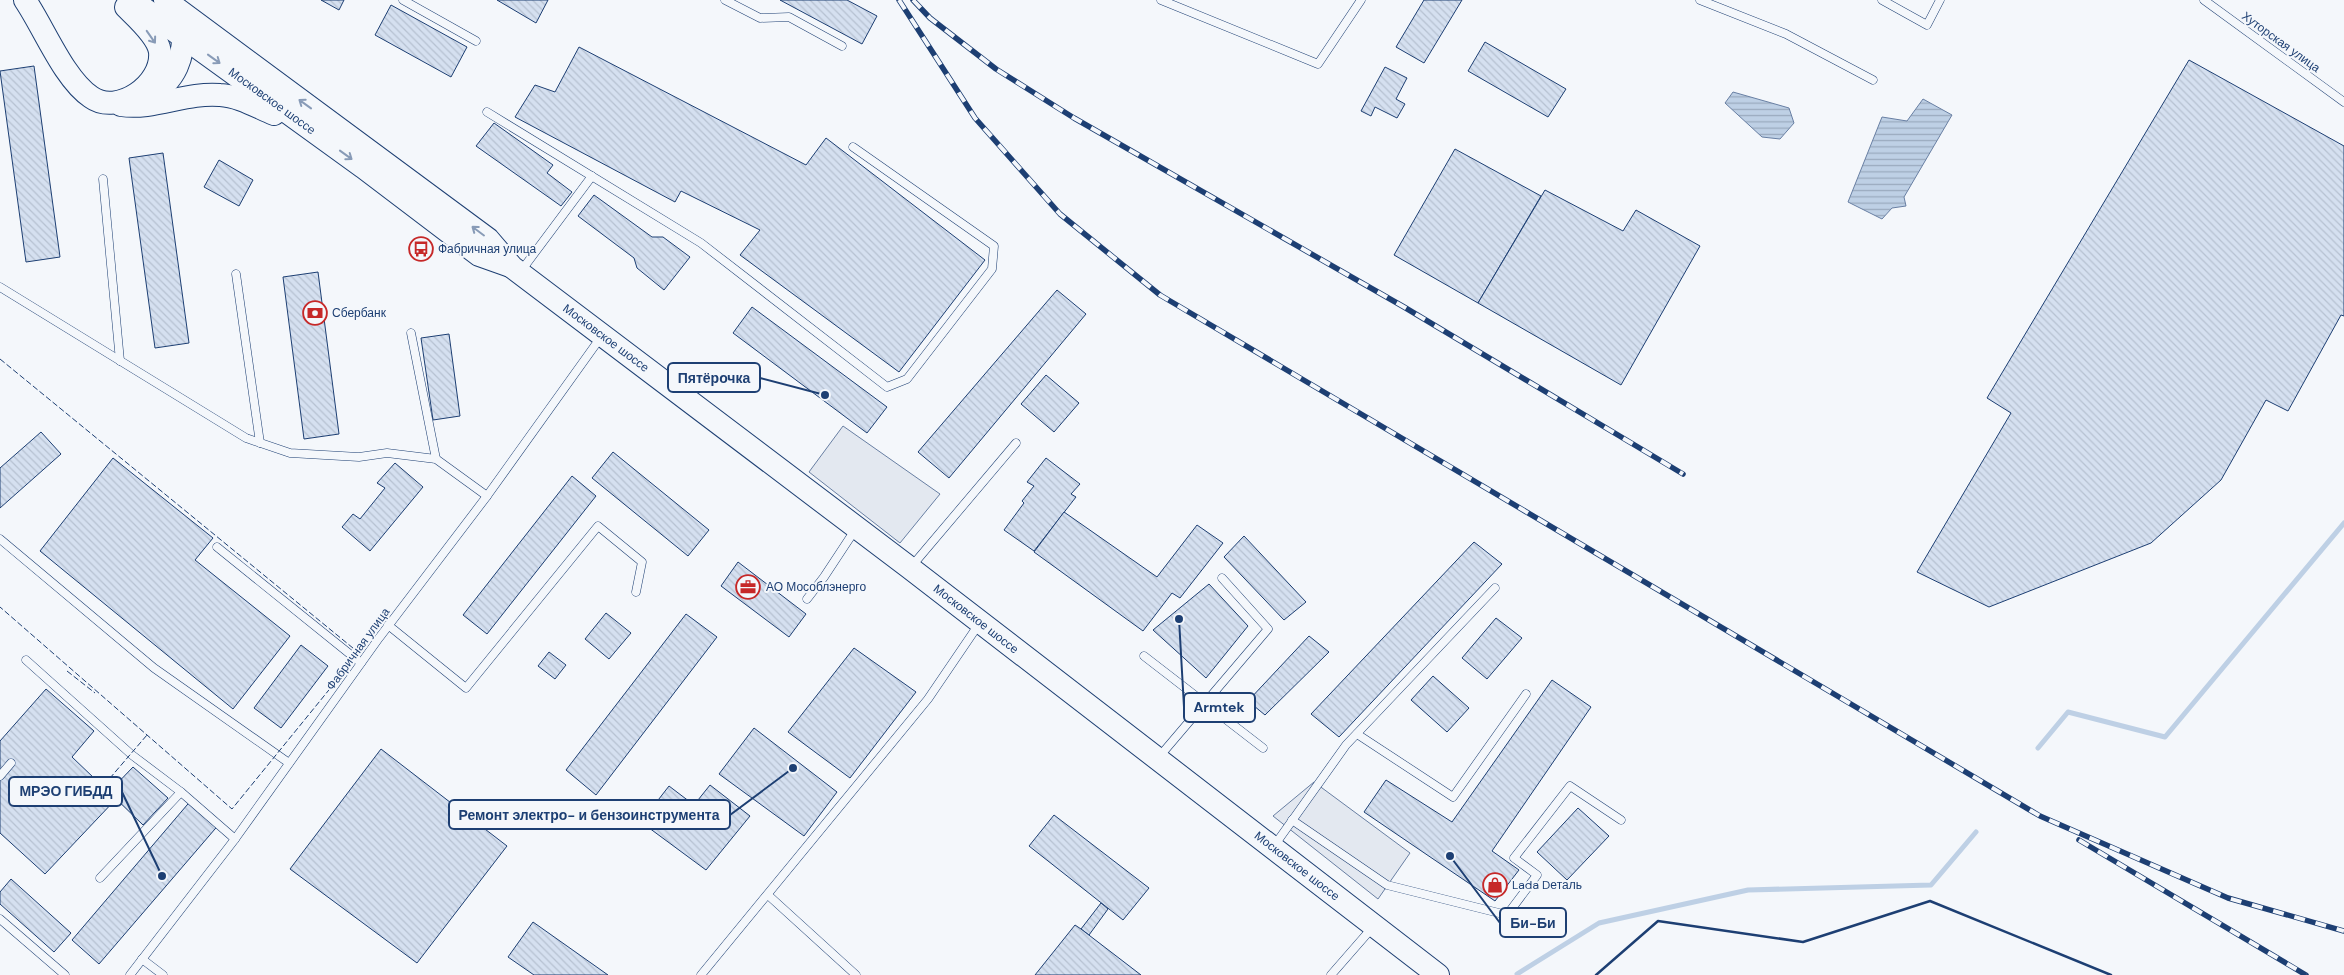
<svg xmlns="http://www.w3.org/2000/svg" width="2344" height="975" font-family="'DM Sans',sans-serif">
<defs>
<pattern id="water-rules" width="6" height="5" patternUnits="userSpaceOnUse" patternTransform="scale(1.25)"><rect width="6" height="5" fill="#bed0e5"/><path d="M0 2.5h6" fill="none" stroke="#9aaabe"/></pattern>
<pattern id="building-back-hatch" width="6" height="6" patternUnits="userSpaceOnUse" patternTransform="scale(1.25)"><rect width="6" height="6" fill="#d5e0f0"/><path d="M-1 5l2 2M0 0l6 6M5-1l2 2" fill="none" stroke="#b6c1d1"/></pattern>
</defs>
<rect width="100%" height="100%" fill="#f4f7fb"/>
<!-- parking -->
<g fill="#e3e8f0" stroke="#687fa3">
<polygon points="843,426 940,494 900,543 809,472"/>
<polygon points="1314,782 1410,853 1378,899 1273,816"/>
</g>
<!-- water -->
<g fill="url(#water-rules)" stroke="#687fa3">
<polygon points="1733,92 1789,108 1794,123 1780,139 1762,137 1725,103"/>
<polygon points="1923,99 1952,115 1904,197 1906,206 1892,208 1882,219 1848,202 1882,117 1907,121"/>
</g>
<g fill="none" stroke-linecap="round" stroke-linejoin="round">
<!-- stream -->
<g stroke="#bed0e5" stroke-width="5">
<polyline points="2038,748 2068,712 2165,737 2344,523"/>
<polyline points="1517,974 1599,923 1748,890 1931,885 1976,832"/>
</g>
</g>
<!-- building -->
<g fill="url(#building-back-hatch)" stroke="#1d3f73">
<polygon points="321,0 344,0 339,10"/>
<polygon points="497,0 548,0 536,23"/>
<polygon points="780,0 847,0 877,16 862,44"/>
<polygon points="1424,0 1462,0 1424,63 1396,47"/>
<polygon points="391,5 467,47 451,77 375,35"/>
<polygon points="1485,42 1566,89 1548,117 1468,71"/>
<polygon points="579,47 806,165 826,138 985,260 899,372 740,255 760,230 681,191 675,202 515,117 535,85 555,92"/>
<polygon points="2189,60 2344,146 2344,316 2341,315 2288,411 2266,400 2221,480 2151,543 1989,607 1917,572 2011,413 1987,398"/>
<polygon points="34,66 60,257 26,262 0,71"/>
<polygon points="1385,67 1407,78 1396,99 1405,104 1397,118 1375,107 1371,116 1361,111"/>
<polygon points="494,123 553,165 547,173 572,192 561,206 476,146"/>
<polygon points="1455,149 1541,196 1478,303 1394,255"/>
<polygon points="163,153 189,343 155,348 129,158"/>
<polygon points="219,160 253,180 239,206 204,187"/>
<polygon points="1545,190 1623,231 1636,210 1700,246 1621,385 1478,303"/>
<polygon points="594,195 652,237 663,237 690,257 664,290 637,268 634,258 578,216"/>
<polygon points="318,272 339,434 304,439 283,277"/>
<polygon points="1057,290 1086,314 949,478 918,452"/>
<polygon points="752,307 887,407 867,433 733,333"/>
<polygon points="449,334 460,416 433,420 421,338"/>
<polygon points="1046,375 1079,403 1054,432 1021,404"/>
<polygon points="41,432 61,454 0,508 0,468"/>
<polygon points="613,452 709,530 688,556 592,478"/>
<polygon points="113,458 213,538 195,560 290,636 233,709 40,551"/>
<polygon points="1046,458 1080,484 1071,494 1076,497 1034,551 1004,530 1024,503 1022,501 1034,486 1027,482"/>
<polygon points="395,463 423,487 370,551 342,527 353,514 360,519 385,488 377,483"/>
<polygon points="572,476 596,496 487,634 463,615"/>
<polygon points="1064,512 1157,577 1197,525 1223,543 1180,598 1172,593 1143,631 1034,552"/>
<polygon points="1244,536 1306,602 1284,620 1224,557"/>
<polygon points="1474,542 1502,564 1339,737 1311,714"/>
<polygon points="738,562 806,614 789,637 721,586"/>
<polygon points="1209,584 1248,626 1206,678 1153,630"/>
<polygon points="606,613 631,633 609,659 585,639"/>
<polygon points="686,614 717,637 596,795 566,770"/>
<polygon points="1496,618 1522,638 1487,679 1462,658"/>
<polygon points="1309,636 1329,652 1265,715 1248,701"/>
<polygon points="301,645 328,666 281,728 254,708"/>
<polygon points="854,648 916,692 850,778 788,732"/>
<polygon points="549,652 566,665 555,679 538,666"/>
<polygon points="1433,676 1469,708 1447,732 1411,700"/>
<polygon points="1552,680 1591,707 1492,851 1519,870 1495,901 1364,812 1386,780 1452,822"/>
<polygon points="46,689 94,731 72,757 116,799 45,874 0,833 0,741"/>
<polygon points="754,728 837,792 804,836 719,774"/>
<polygon points="381,749 507,846 417,963 290,869"/>
<polygon points="133,767 168,798 143,825 109,792"/>
<polygon points="710,785 750,816 706,870 641,822 669,786 694,805"/>
<polygon points="193,798 221,822 99,964 72,940"/>
<polygon points="1578,808 1609,836 1567,880 1537,852"/>
<polygon points="1054,815 1149,888 1123,920 1029,846"/>
<polygon points="11,879 71,933 54,952 0,904 0,892"/>
<polygon points="1101,903 1108,909 1089,935 1081,929"/>
<polygon points="533,922 608,975 534,975 508,957"/>
<polygon points="1075,925 1081,929 1141,975 1035,975"/>
</g>
<g fill="none" stroke-linecap="round" stroke-linejoin="round">
<!-- lane casing -->
<g stroke="#1d3f73" stroke-width="9">
<g id="lane">
<polyline points="403,0 476,41"/>
<polyline points="725,0 760,18 789,17 842,46"/>
<polyline points="1161,0 1318,64 1361,0"/>
<polyline points="1700,0 1786,34 1873,80"/>
<polyline points="1882,0 1927,25 1940,0"/>
<polyline points="2204,0 2344,102"/>
<polyline points="487,112 701,243 887,387 907,379 992,269 994,246 853,147"/>
<polyline points="103,179 120,361"/>
<polyline points="524,267 592,176"/>
<polyline points="236,274 260,443"/>
<polyline points="0,287 246,438 290,453 359,457 387,453 436,459 487,496"/>
<polyline points="411,333 436,459"/>
<polyline points="0,539 154,668 289,763"/>
<polyline points="217,547 361,663"/>
<polyline points="911,567 1016,443"/>
<polyline points="807,599 824,577 855,530"/>
<polyline points="388,625 466,688 598,526 642,562 636,592"/>
<polyline points="1144,656 1263,748"/>
<polyline points="26,660 132,755 181,792 235,839"/>
<polyline points="1357,734 1453,797 1526,694"/>
<polyline points="1159,757 1268,629 1222,578"/>
<polyline points="0,776 11,763"/>
<polyline points="1292,820 1387,885 1507,915 1537,875 1514,858 1570,786 1621,820"/>
<polyline points="1274,846 1346,745 1495,588"/>
<polyline points="100,878 181,792"/>
<polyline points="768,895 856,975"/>
<polyline points="0,919 65,975"/>
<polyline points="142,959 163,975"/>
<polyline points="130,975 235,839 379,638 487,496 601,337"/>
<polyline points="701,975 928,699 979,624"/>
<polyline points="1331,975 1372,928"/>
</g>
</g>
<!-- secondary casing -->
<g stroke="#1d3f73" stroke-width="24">
<g id="secondary">
<path d="M25,0C44,28 64,79 91,97C117,116 163,85 160,52C158,36 137,18 126,7"/>
<polyline points="132,0 363,167 479,255 510,266"/>
<polyline points="165,0 488,239 512,267 910,568 1438,975"/>
<path d="M147,97C177,81 184,57 184,24"/>
<path d="M121,105C154,110 186,92 220,95C239,96 257,107 274,114"/>
</g>
</g>
<!-- lane -->
<use href="#lane" stroke="#f4f7fb" stroke-width="8"/>
<!-- secondary -->
<use href="#secondary" stroke="#f4f7fb" stroke-width="22"/>
<!-- rail casing -->
<g stroke="#1d3f73" stroke-width="5.5">
<g id="rail">
<polyline points="899,0 975,118 1060,214 1160,295 2040,816 2228,898 2344,931"/>
<polyline points="913,0 930,18 996,69 1074,118 1404,307 1683,474"/>
<polyline points="2079,840 2306,975"/>
</g>
</g>
<!-- rail -->
<use href="#rail" stroke="#f4f7fb" stroke-width="4" stroke-dasharray="11" stroke-linecap="butt"/>
<!-- fence -->
<g stroke="#1d3f73" stroke-width="1" stroke-dasharray="6 2.5" stroke-linecap="butt">
<polyline points="0,359 359,653 232,809 0,607"/>
<polyline points="67,671 95,693"/>
<polyline points="104,785 147,735"/>
</g>
<!-- wall -->
<polyline stroke="#1d3f73" stroke-width="2.5" points="1596,975 1658,921 1803,942 1930,901 2111,975"/>
</g>
<!-- one-way arrows -->
<defs><path id="oneway-shaft" d="M-6 0H5M1.5-3L5.5 0L1.5 3" fill="none" stroke-width="1.6" stroke-linecap="round" stroke-linejoin="round" transform="scale(1.25)"/></defs>
<g stroke="#889bb7">
<use href="#oneway-shaft" transform="translate(151 37) rotate(55)"/>
<use href="#oneway-shaft" transform="translate(214 59) rotate(36)"/>
<use href="#oneway-shaft" transform="translate(305 104) rotate(-144)"/>
<use href="#oneway-shaft" transform="translate(346 155) rotate(36)"/>
<use href="#oneway-shaft" transform="translate(478 231) rotate(-143)"/>
</g>
<!-- icons -->
<defs>
<g id="bus-ring" transform="scale(1.25)"><circle r="9.5" fill="#f4f7fb" stroke="#c62828" stroke-width="1.5"/><path d="M-5-6H5V4H4V6H2V4H-2V6H-4V4H-5ZM-3.5-4V0h7V-4ZM-3.5 1.2v1.5H-2V1.2ZM2 1.2v1.5H3.5V1.2Z" fill="#c62828"/></g>
<g id="bank-ring" transform="scale(1.25)"><circle r="9.5" fill="#f4f7fb" stroke="#c62828" stroke-width="1.5"/><path d="M-6-4H6V4H-6ZM0-2.3a2.3 2.3 0 1 0 0 4.6a2.3 2.3 0 1 0 0-4.6Z" fill="#c62828"/></g>
<g id="office-ring" transform="scale(1.25)"><circle r="9.5" fill="#f4f7fb" stroke="#c62828" stroke-width="1.5"/><path d="M-6-3h4V-5.5h4V-3h4V5H-6ZM-1-4.5V-3h2v-1.5ZM-6 0V1H6V0Z" fill="#c62828"/></g>
<g id="shop-ring" transform="scale(1.25)"><circle r="9.5" fill="#f4f7fb" stroke="#c62828" stroke-width="1.5"/><path d="M-5-2.5h2.3a2.7 3.5 0 0 1 5.4 0H5L5.5 6h-11ZM-1.5-2.5h3a1.5 2.3 0 0 0-3 0Z" fill="#c62828"/></g>
</defs>
<g fill-rule="evenodd">
<use href="#bus-ring" x="421" y="249"/>
<use href="#bank-ring" x="315" y="313"/>
<use href="#office-ring" x="748" y="587"/>
<use href="#shop-ring" x="1495" y="885"/>
</g>
<g text-anchor="middle" dominant-baseline="central" stroke-width="4" stroke-linejoin="round" paint-order="stroke">
<!-- street labels -->
<g font-size="12" fill="#1d3f73" stroke="#f4f7fb">
<text transform="translate(2281 42) rotate(36)">Хуторская улица</text>
<text transform="translate(272 101) rotate(36)">Московское шоссе</text>
<text transform="translate(606 338) rotate(37)">Московское шоссе</text>
<text transform="translate(976 619) rotate(38)">Московское шоссе</text>
<text transform="translate(358 649) rotate(-54)">Фабричная улица</text>
<text transform="translate(1297 866) rotate(38)">Московское шоссе</text>
</g>
<!-- poi labels -->
<g font-size="12" fill="#1d3f73" stroke="#f4f7fb" text-anchor="start">
<text x="438" y="249">Фабричная улица</text>
<text x="332" y="313">Сбербанк</text>
<text x="766" y="587">АО Мособлэнерго</text>
<text x="1512" y="885">Lada Dеталь</text>
</g>
</g>
<!-- callouts -->
<path fill="none" stroke="#1d3f73" stroke-width="2" d="M825 395L760 378M1179 619L1184 707M162 876L122 792M793 768L730 815M1450 856L1500 923"/>
<g fill="#1d3f73" stroke="#f4f7fb" stroke-width="2">
<circle cx="825" cy="395" r="5"/>
<circle cx="1179" cy="619" r="5"/>
<circle cx="162" cy="876" r="5"/>
<circle cx="793" cy="768" r="5"/>
<circle cx="1450" cy="856" r="5"/>
</g>
<g fill="#f4f7fb" stroke="#1d3f73" stroke-width="2">
<rect x="668" y="363" width="92" height="29" rx="5"/>
<rect x="1184" y="693" width="71" height="29" rx="5"/>
<rect x="9" y="777" width="113" height="29" rx="5"/>
<rect x="449" y="800" width="281" height="29" rx="5"/>
<rect x="1500" y="908" width="66" height="29" rx="5"/>
</g>
<g font-size="14" text-anchor="middle" font-weight="bold" fill="#1d3f73">
<text x="714" y="383">Пятёрочка</text>
<text x="1219" y="712">Armtek</text>
<text x="66" y="796">МРЭО ГИБДД</text>
<text x="589" y="820">Ремонт электро- и бензоинструмента</text>
<text x="1533" y="928">Би-Би</text>
</g>
</svg>
